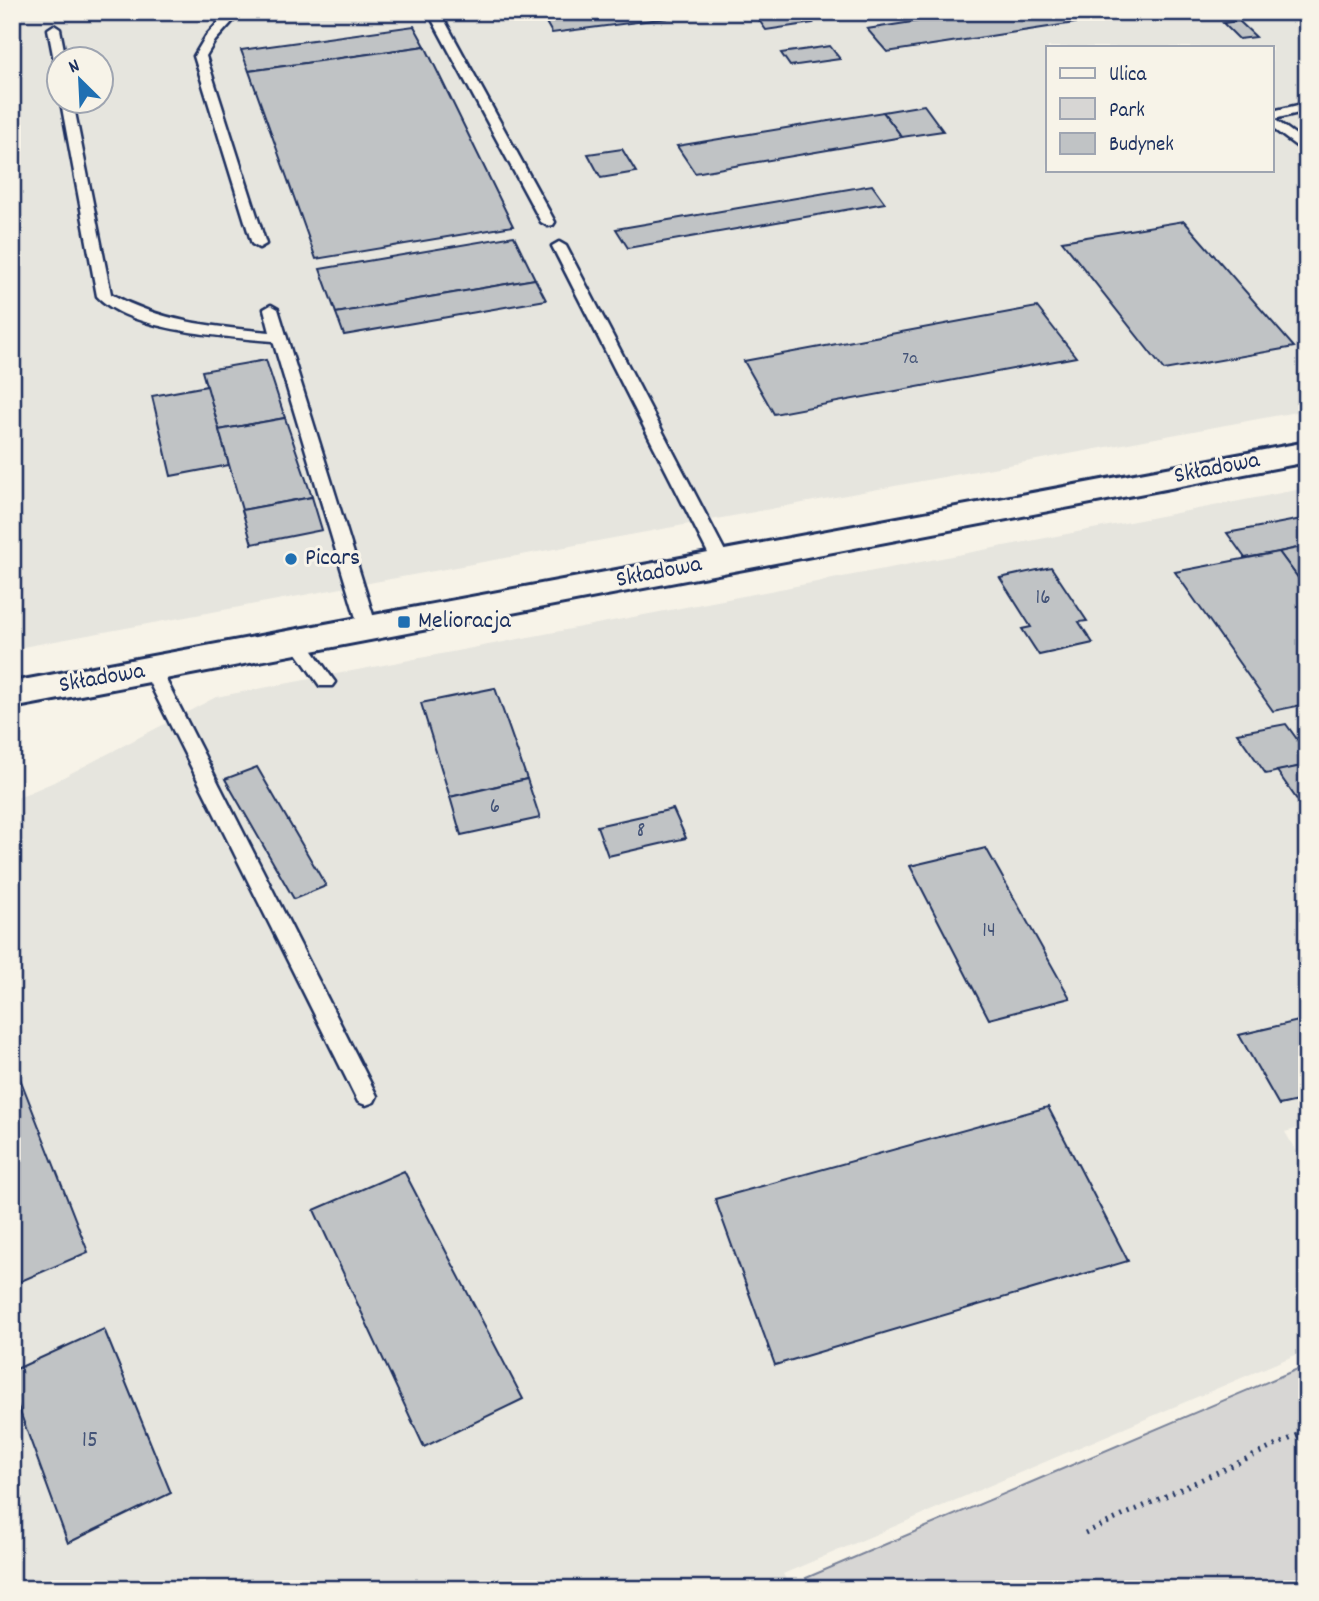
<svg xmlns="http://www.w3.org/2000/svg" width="1319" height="1601" font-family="Dekko,sans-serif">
<rect width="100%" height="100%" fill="#f7f3e8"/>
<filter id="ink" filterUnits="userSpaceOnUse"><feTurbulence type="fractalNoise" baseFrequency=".0143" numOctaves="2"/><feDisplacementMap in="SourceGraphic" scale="14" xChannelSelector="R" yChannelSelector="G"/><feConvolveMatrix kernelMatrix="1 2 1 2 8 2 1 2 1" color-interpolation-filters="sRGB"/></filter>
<g filter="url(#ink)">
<!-- built -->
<g fill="#e6e5de" fill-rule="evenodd">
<path d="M12,12H1307V410L12,649ZM1048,47H1272V170H1048ZM60,60H102V102H60Z"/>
<polygon points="1307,488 1307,1126 1285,1132 1307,1169 1307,1350 783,1574 792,1589 12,1589 12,800 54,782 216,697"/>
</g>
<!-- green -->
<polygon fill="#d7d6d4" stroke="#798299" stroke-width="2" points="1307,1365 1307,1589 812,1589 806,1578"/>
<!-- building -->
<g fill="#c0c3c5" stroke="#1b2f5e" stroke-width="2">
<polygon points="540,12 715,12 552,33"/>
<polygon points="753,12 804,12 813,23 766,30"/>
<polygon points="977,12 1086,12 1094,20 887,52 867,29"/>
<polygon points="1239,21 1256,37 1239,39 1223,23"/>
<polygon points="414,26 425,46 249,71 241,50"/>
<polygon points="425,46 513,226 316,259 249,71"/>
<polygon points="830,46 840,59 790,66 781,53"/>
<polygon points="924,105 943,131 902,137 883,112"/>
<polygon points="883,112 902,137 695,173 677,146"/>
<polygon points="622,149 636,172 601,178 588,154"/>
<polygon points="872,185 885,203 628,248 616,229"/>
<polygon points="1184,221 1294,347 1164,370 1062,241"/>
<polygon points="514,236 535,279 336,313 320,269"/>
<polygon points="535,279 546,300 344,335 336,313"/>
<polygon points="1037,307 1076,357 774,414 744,361"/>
<polygon points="266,360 285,418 219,430 202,371"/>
<polygon points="207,386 229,465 171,476 152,396"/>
<polygon points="285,418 312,497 242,510 219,430"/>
<polygon points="312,497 322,530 252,544 242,510"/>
<polygon points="1307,518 1307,546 1279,552 1245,558 1227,533"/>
<polygon points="1307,546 1307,590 1279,552"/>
<polygon points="1279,552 1307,590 1307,704 1273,711 1175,572"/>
<polygon points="1051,567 1087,621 1079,622 1093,643 1039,655 1022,629 1031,627 1000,578"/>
<polygon points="495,688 527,779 450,797 421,703"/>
<polygon points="1286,724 1307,753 1307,765 1266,774 1237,733"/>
<polygon points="1307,765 1307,814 1277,771"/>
<polygon points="257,767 326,886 294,899 225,779"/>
<polygon points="527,779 540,818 461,835 450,797"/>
<polygon points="673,809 686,838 608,856 597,826"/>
<polygon points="986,848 1070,998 989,1019 910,866"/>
<polygon points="1307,1019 1307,1099 1279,1105 1239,1035"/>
<polygon points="12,1058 88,1252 12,1285"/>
<polygon points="1048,1107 1128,1261 775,1365 715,1199"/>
<polygon points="404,1171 523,1399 424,1447 314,1210"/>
<polygon points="104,1329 171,1493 68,1543 12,1390 12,1371"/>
</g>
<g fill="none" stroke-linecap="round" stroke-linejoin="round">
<!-- lane casing -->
<g stroke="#1b2f5e" stroke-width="5">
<g id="lane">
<polygon points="228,12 241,12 215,41 206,56 266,244 259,248 252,244 194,56 206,36"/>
<polygon points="428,12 440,12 555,222 553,225 548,226 541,222"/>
<polygon points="54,25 60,29 66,60 60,60 60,64 54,60 48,29"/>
<path d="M61,102H73L111,294C161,322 214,327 270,332L264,309L271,305L278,309L377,628L374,632L368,634L359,628L273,341C227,337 129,331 97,296Z"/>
<polygon points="1307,103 1307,111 1274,119 1307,143 1307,154 1272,128 1272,111"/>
<polygon points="559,242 566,246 730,561 727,565 715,565 712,561 552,246"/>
<polygon points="298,636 304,638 332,678 335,682 332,686 320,686 292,646 289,642 292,638"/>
<polygon points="152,664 158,666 161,670 374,1090 377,1096 374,1102 366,1105 358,1102 143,670 146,666"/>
</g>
</g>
<!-- street casing -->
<g stroke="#1b2f5e" stroke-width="6">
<polygon id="street" points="1307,442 1307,462 12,708 12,682"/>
</g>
<!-- path -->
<polyline stroke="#1b2f5e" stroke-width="5" stroke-dasharray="2 6" stroke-linecap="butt" points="1085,1533 1307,1431"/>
<!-- lane -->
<use href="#lane" fill="#f7f3e8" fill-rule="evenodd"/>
<!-- street -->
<use href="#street" fill="#f7f3e8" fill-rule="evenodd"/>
</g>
</g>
<!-- markers -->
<g fill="#1f6fb2" stroke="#f7f3e8" stroke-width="2.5">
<circle cx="291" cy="559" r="7"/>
<rect x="397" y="615" width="14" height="14" rx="3.5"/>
</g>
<g text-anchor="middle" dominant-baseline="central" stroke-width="6" stroke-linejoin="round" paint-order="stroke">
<!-- far-number labels -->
<g font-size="18" fill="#445478">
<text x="910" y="359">7a</text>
</g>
<!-- number labels -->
<g font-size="21" fill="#445478">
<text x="1043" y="599">16</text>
<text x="495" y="808">6</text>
<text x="641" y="832">8</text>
<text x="989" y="932">14</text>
</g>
<!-- street labels -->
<g font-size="24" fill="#1b2f5e" stroke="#f7f3e8">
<text transform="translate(1217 469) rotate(-11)">Składowa</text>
<text transform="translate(659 573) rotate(-11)">Składowa</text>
<text transform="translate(102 679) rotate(-10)">Składowa</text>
</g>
<!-- poi labels -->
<g font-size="24" fill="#1b2f5e" stroke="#f7f3e8" text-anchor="start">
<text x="305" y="559">Picars</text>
<text x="418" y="622">Melioracja</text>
</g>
<!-- near-number labels -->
<g font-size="24" fill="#445478">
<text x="90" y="1441">15</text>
</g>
</g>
<!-- margin -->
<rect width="1319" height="1601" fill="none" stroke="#f7f3e8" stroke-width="42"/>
<rect x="21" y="21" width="1277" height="1559" fill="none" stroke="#1b2f5e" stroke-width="2.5" filter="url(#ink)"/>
<!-- legend -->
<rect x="1046" y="46" width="228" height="126" fill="#f7f3e8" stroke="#9fa5b1" stroke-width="2"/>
<rect x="1060" y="68" width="35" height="10" fill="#f7f3e8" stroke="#9fa5b1" stroke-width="2"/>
<text x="1109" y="80" font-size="21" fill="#1b2f5e">Ulica</text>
<rect x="1060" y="98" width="35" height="21" fill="#d7d6d4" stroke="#9fa5b1" stroke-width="2"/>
<text x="1109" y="116" font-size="21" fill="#1b2f5e">Park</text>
<rect x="1060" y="133" width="35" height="21" fill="#c0c3c5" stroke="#9fa5b1" stroke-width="2"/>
<text x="1109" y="150" font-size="21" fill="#1b2f5e">Budynek</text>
<!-- north arrow -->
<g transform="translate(80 80) rotate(336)"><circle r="33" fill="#f7f3e8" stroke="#9fa5b1" stroke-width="2"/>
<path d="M0-5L12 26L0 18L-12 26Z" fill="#1f6fb2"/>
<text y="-10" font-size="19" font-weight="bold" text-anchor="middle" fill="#1b2f5e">N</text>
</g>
</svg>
